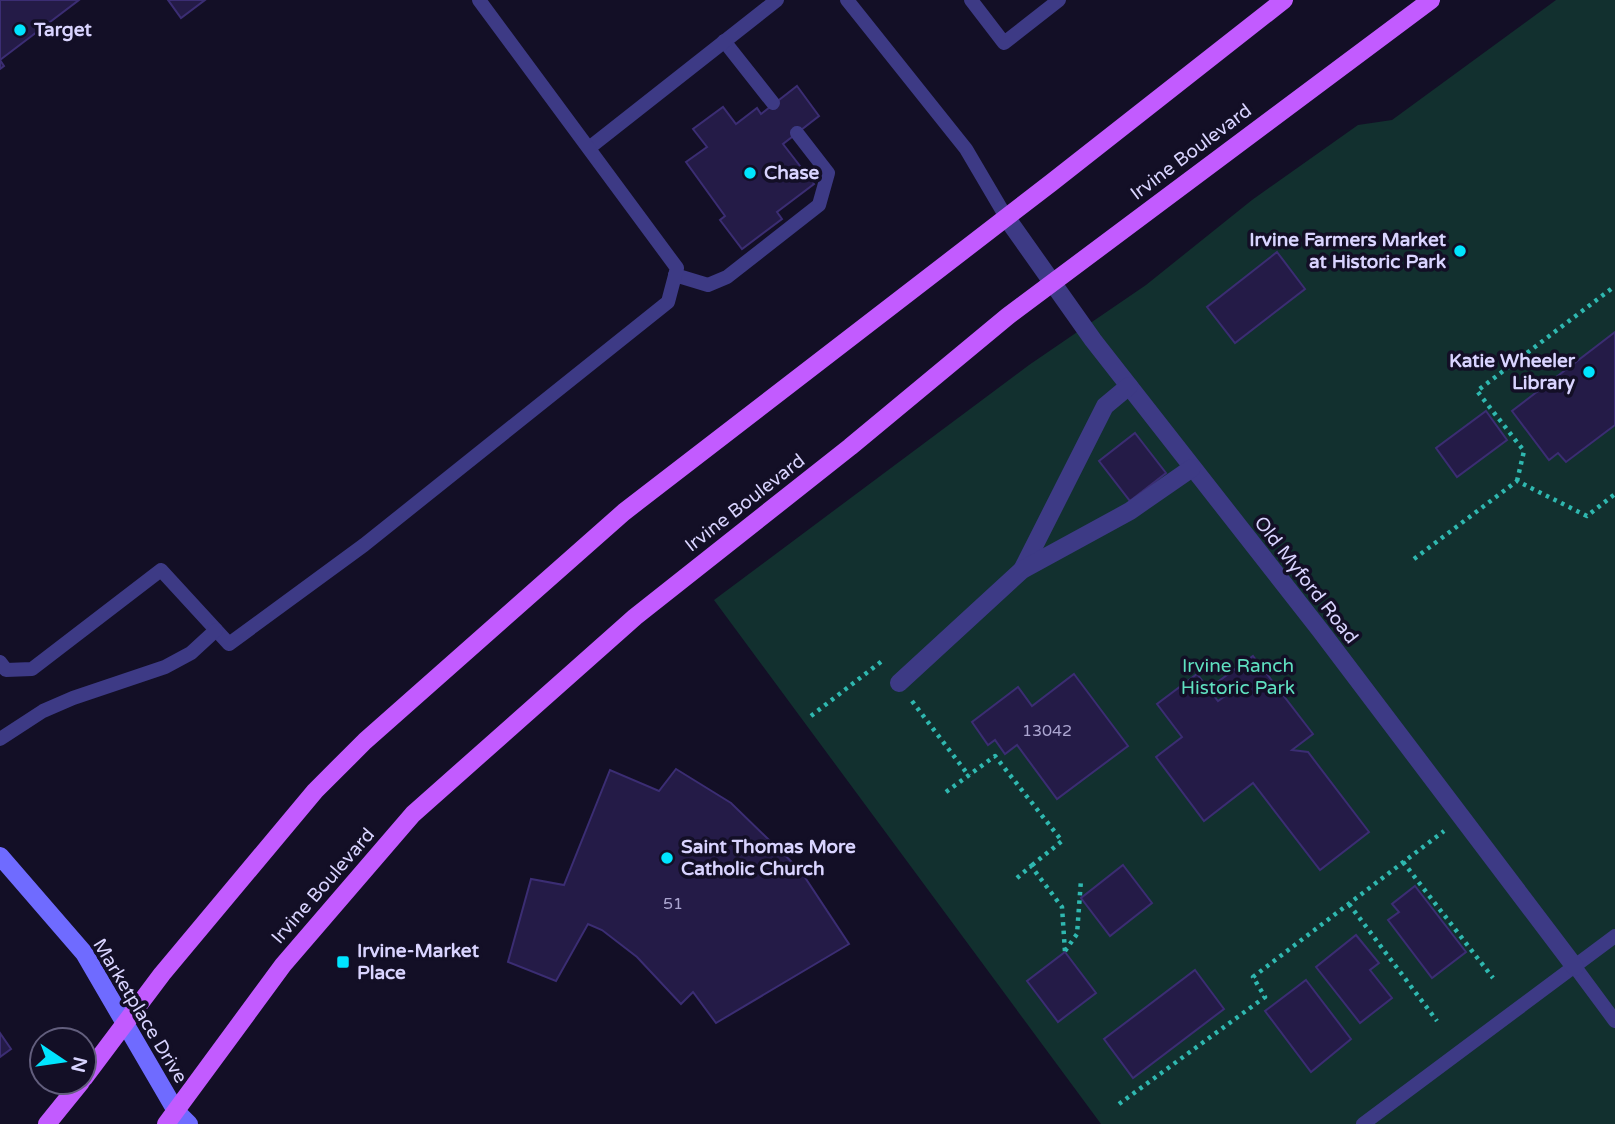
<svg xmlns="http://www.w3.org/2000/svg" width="1615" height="1124" font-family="'Varela Round',sans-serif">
<rect width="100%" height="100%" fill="#130f26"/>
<!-- green -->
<polygon fill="#12302f" points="1556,0 1615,0 1615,1124 1101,1124 714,600 1029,365 1146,285 1252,200 1358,125 1392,120"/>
<!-- building -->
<g fill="#241b47" stroke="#3b2d73" stroke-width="2">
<polygon points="0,0 79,0 0,60 4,66 0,69"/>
<polygon points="168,0 205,0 181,18"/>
<polygon points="797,86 819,116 783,144 814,184 777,212 782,219 742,249 720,220 725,216 686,162 707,147 693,129 723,107 736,124 757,108 761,114"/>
<polygon points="1277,252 1305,289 1235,343 1207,307"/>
<polygon points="1615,332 1615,425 1566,462 1558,453 1549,460 1512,411"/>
<polygon points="1486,411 1507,440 1457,477 1436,448"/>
<polygon points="1135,433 1166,473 1130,501 1099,461"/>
<polygon points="1253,656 1313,734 1292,750 1308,752 1369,832 1320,870 1253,783 1204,821 1156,757 1182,737 1157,704 1197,674 1218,701 1229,693 1219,681"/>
<polygon points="1074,674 1128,746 1057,799 1017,745 1005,754 995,740 988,745 972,722 1018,687 1032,706"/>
<polygon points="676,769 731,803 800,870 849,944 716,1023 693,992 681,1004 637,957 602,930 588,924 556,981 508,962 531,879 564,885 610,770 659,791"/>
<polygon points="1123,865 1152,903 1110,936 1081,898"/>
<polygon points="1415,886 1466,952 1432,978 1388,920 1399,912 1392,904"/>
<polygon points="1356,935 1379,963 1370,970 1392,998 1360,1023 1316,967"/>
<polygon points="1065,952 1096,993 1058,1022 1027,981"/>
<polygon points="1195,970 1224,1009 1133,1078 1104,1039"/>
<polygon points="1306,980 1351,1039 1311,1072 1265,1011"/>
<polygon points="0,1033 11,1049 0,1057"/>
</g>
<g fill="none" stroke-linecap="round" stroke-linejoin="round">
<!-- path -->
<g stroke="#2fb8b0" stroke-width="4.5" stroke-dasharray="3.5 5" stroke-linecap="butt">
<polyline points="1517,481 1524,451 1477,391 1615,286"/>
<polyline points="1414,559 1517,481 1587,516 1615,494"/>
<polyline points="912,701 969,776"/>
<polyline points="811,716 882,661 884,663"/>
<polyline points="946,792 995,756 1062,841 1031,866"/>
<polyline points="1403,862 1493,978"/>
<polyline points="1017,878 1031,866 1062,907 1065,952"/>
<polyline points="1349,904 1437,1021"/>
<polyline points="1065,951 1077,934 1081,880"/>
<polyline points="1119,1104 1265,997 1253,977 1444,831"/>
</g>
<!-- lane -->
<g stroke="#3d3a85" stroke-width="14">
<polyline points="847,0 966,149 1006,217"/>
<polyline points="971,0 1004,43 1059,0"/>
<polyline points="724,41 773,103"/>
<polyline points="589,148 777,0"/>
<polyline points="675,275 708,285 727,277 819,205 828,173 797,133"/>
<polyline points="0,662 6,670 32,669 161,570 229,644 364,545 668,302 677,268 479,0"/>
<polyline points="0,739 43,711 73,698 165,667 191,653 216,630"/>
<polyline points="1575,967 1615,1021"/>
<polyline points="1363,1124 1615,936"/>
</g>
<!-- street -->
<g stroke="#3d3a85" stroke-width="18">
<polyline points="1006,217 1093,340 1320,630 1575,967"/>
<polyline points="1022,570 1105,406 1129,386"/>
<polyline points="899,683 1022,570 1130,511 1192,468"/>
</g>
<!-- secondary -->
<polyline stroke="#6f6bff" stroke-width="18" points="0,856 84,953 176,1111 189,1124"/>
<!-- primary -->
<g stroke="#c25bff" stroke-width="18">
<polyline points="84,1078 162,974 315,791 365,741 624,512 1051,183 1284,0"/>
<polyline points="47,1124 81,1082"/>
<polyline points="166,1124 283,965 413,814 635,617 850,447 1008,316 1431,0"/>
</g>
</g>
<!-- markers -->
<g fill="#00e5ff" stroke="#130f26" stroke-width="2.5">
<circle cx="20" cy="30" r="7"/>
<circle cx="750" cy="173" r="7"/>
<circle cx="1460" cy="251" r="7"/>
<circle cx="1589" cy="372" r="7"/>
<circle cx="667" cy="858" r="7"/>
<rect x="336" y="955" width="14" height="14" rx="3.5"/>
</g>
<g text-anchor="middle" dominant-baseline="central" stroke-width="7" stroke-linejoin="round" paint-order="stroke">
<!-- number labels -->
<g font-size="16" fill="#aca6d1">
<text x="1047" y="731">13042</text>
<text x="673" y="904">51</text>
</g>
<!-- poi labels -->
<g font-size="19" font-weight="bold" fill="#d9d4ff" stroke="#130f26" text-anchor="start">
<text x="34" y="30">Target</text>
<text x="764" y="173">Chase</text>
<text x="1446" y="240" text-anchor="end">Irvine Farmers Market<tspan x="1446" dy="22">at Historic Park</tspan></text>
<text x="1575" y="361" text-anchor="end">Katie Wheeler<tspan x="1575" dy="22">Library</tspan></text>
<text x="681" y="847">Saint Thomas More<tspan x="681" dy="22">Catholic Church</tspan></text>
<text x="357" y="951">Irvine-Market<tspan x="357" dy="22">Place</tspan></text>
</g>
<!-- street labels -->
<g font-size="19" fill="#d9d4ff" stroke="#130f26">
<text transform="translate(1191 152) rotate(-37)">Irvine Boulevard</text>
<text transform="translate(745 503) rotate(-38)">Irvine Boulevard</text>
<text transform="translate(1306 580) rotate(52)">Old Myford Road</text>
<text transform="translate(323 886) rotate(-49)">Irvine Boulevard</text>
<text transform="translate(140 1011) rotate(59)">Marketplace Drive</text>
</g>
<!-- park labels -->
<g font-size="19" fill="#5fe0c0" stroke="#130f26">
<text x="1238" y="666">Irvine Ranch<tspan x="1238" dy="22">Historic Park</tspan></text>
</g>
</g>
<!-- north arrow -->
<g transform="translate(63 1061) rotate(103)"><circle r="33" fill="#130f26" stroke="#625e7d" stroke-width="2"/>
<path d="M0-5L12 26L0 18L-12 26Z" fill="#00e5ff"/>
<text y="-10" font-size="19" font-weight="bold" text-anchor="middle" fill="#d9d4ff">N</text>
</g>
</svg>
